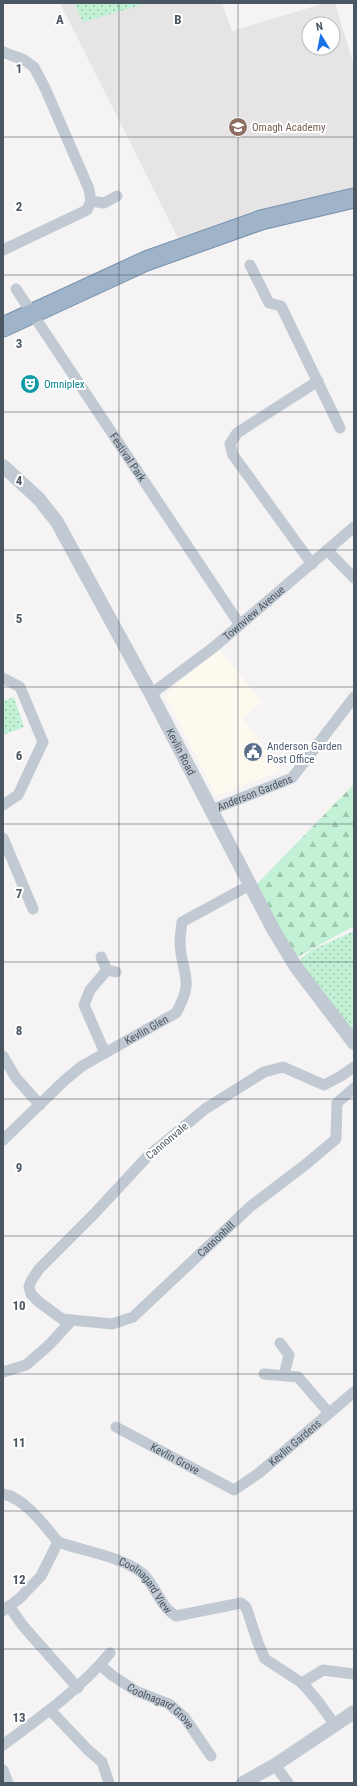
<svg xmlns="http://www.w3.org/2000/svg" width="357" height="1786" font-family="'Roboto Condensed',sans-serif">
<defs>
<pattern id="grass-dots" width="8" height="8" patternUnits="userSpaceOnUse"><rect width="8" height="8" fill="#c3f1d5"/><path d="M2 2h.1M6 6h.1" fill="none" stroke="#a0c6b0" stroke-width="1.8" stroke-linecap="round"/></pattern>
<pattern id="forest-firs" width="22" height="20" patternUnits="userSpaceOnUse"><rect width="22" height="20" fill="#c3f1d5"/><path d="M5 1l3.5 6h-7zM16 11l3.5 6h-7z" fill="#a0c6b0"/></pattern>
</defs>
<rect width="100%" height="100%" fill="#f5f3f3"/>
<!-- commercial -->
<polygon fill="#fdf9ef" points="219,649 262,702 243,718 280,771 216,796 165,694"/>
<!-- education -->
<path fill="#e6e4e5" fill-rule="evenodd" d="M60,3H222L232,31L325,3H335L354,66V188L257,210L178,238ZM309,24H333V48H309Z"/>
<!-- grass -->
<g fill="url(#grass-dots)">
<polygon points="74,3 148,3 83,22"/>
<polygon points="14,697 24,727 3,735 3,701"/>
<polygon points="354,931 354,1034 298,961 312,950"/>
</g>
<!-- forest -->
<polygon fill="url(#forest-firs)" points="354,784 354,926 294,959 255,886"/>
<g fill="none" stroke-linecap="round" stroke-linejoin="round">
<!-- trunk casing -->
<g stroke="#7690ad" stroke-width="21">
<polyline id="trunk" points="3,327 146,261 261,220 354,198"/>
</g>
<!-- minor -->
<g stroke="#c1cad2" stroke-width="11">
<polyline points="3,52 24,60 34,67 45,88 89,189 91,201 87,210 3,250"/>
<polyline points="91,201 104,203 117,196"/>
<polyline points="250,265 269,303 281,306 340,428"/>
<path id="s1" d="M16,289L240,625"/>
<polyline points="327,550 354,578"/>
<polyline points="312,564 233,455 230,444 237,433 318,381"/>
<polyline points="3,678 20,687 43,742 18,795 3,805"/>
<path id="s2" d="M151,694L214,647L354,527"/>
<path id="s3" d="M211,810L292,778L354,697"/>
<polyline points="3,838 33,909"/>
<polyline points="101,957 107,970 116,972"/>
<polyline points="105,1053 84,1005 90,990 107,970"/>
<polyline points="3,1056 16,1078 40,1105"/>
<path id="s4" d="M354,1067L341,1076L324,1085L283,1067L264,1072L205,1109L147,1157L94,1214L39,1269L31,1281L29,1287L31,1294L39,1302L62,1319L112,1324L133,1317L251,1206L305,1165L336,1139L337,1103L354,1088"/>
<path id="s5" d="M3,1140L65,1080L82,1066L176,1013C195,980 182,975 180,944C180,937 181,929 182,922L250,885"/>
<polyline points="280,1343 289,1355 284,1375"/>
<polyline points="3,1372 26,1365 49,1345 72,1320"/>
<polyline points="264,1374 298,1377 329,1413"/>
<path id="s6" d="M116,1427L234,1490L259,1473L354,1392"/>
<path d="M3,1494C25,1498 44,1525 58,1542"/>
<path id="s7" d="M58,1542C83,1551 121,1556 142,1573C156,1585 159,1606 176,1616L241,1603L246,1607L258,1643L265,1659L302,1683L317,1700L335,1725"/>
<polyline points="9,1606 23,1626 78,1688"/>
<polyline points="3,1611 20,1598 41,1576 58,1542"/>
<path id="s8" d="M100,1665L113,1676L136,1691L169,1704L185,1718L211,1756"/>
<polyline points="302,1683 323,1670 354,1674"/>
<polyline points="51,1711 88,1750 102,1762 109,1783"/>
<path d="M3,1745C42,1716 79,1690 110,1653"/>
<polyline points="275,1765 288,1783"/>
<polyline points="3,1770 8,1783"/>
</g>
<!-- tertiary -->
<g stroke="#c1cad2" stroke-width="14">
<path id="s9" d="M3,466L39,499L57,522L151,694L273,929L296,967L354,1043"/>
<polyline points="243,1783 275,1765 354,1712"/>
</g>
<!-- trunk -->
<use href="#trunk" stroke="#9fb4c9" stroke-width="19"/>
</g>
<!-- grid -->
<path fill="none" stroke="#4a5661" stroke-width="1" stroke-opacity="0.55" d="M119,3V1783M238,3V1783M3,137H354M3,275H354M3,412H354M3,550H354M3,687H354M3,824H354M3,962H354M3,1099H354M3,1236H354M3,1374H354M3,1511H354M3,1649H354"/>
<!-- icons -->
<defs>
<g id="university-disc" transform="scale(1)"><circle r="9.5" fill="#8d6e63" stroke="#fff"/><path d="M0-5L7-2L0 1L-7-2ZM-4 1L0 2.5L4 1V4Q0 6-4 4Z" fill="#fff"/></g>
<g id="theatre-disc" transform="scale(1)"><circle r="9.5" fill="#0f9aa8" stroke="#fff"/><path d="M-5-5.5Q0-4 5-5.5V0Q5 5 0 6Q-5 5-5 0ZM-3.3-2.5H-1v1.5H-3.3ZM1-2.5H3.3v1.5H1ZM-2.8 1Q0 5.5 2.8 1Z" fill="#fff"/></g>
<g id="civic-disc" transform="scale(1)"><circle r="9.5" fill="#5c6f8a" stroke="#fff"/><path d="M-.6-6.5H3V-4.5H.6V-3L4-1V1h2V6H-6V1h2V-1L-.6-3ZM-1.2 2.5V6h2.4V2.5Z" fill="#fff"/></g>
</defs>
<g fill-rule="evenodd">
<use href="#university-disc" x="238" y="127"/>
<use href="#theatre-disc" x="30" y="384"/>
<use href="#civic-disc" x="253" y="752"/>
</g>
<g text-anchor="middle" dominant-baseline="central" stroke-width="4" stroke-linejoin="round" paint-order="stroke">
<!-- education labels -->
<g font-size="11" fill="#785e54" stroke="#fff" text-anchor="start">
<text x="252" y="127">Omagh Academy</text>
</g>
<!-- culture labels -->
<g font-size="11" fill="#0d838f" stroke="#fff" text-anchor="start">
<text x="44" y="384">Omniplex</text>
</g>
<!-- street labels -->
<g font-size="11" fill="#4a5661" stroke="#fff">
<text stroke="none"><textPath href="#s1" startOffset="202">Festival Park</textPath></text>
<text stroke="none"><textPath href="#s2" startOffset="131">Townview Avenue</textPath></text>
<text stroke="none"><textPath href="#s9" startOffset="339">Kevlin Road</textPath></text>
<text stroke="none"><textPath href="#s3" startOffset="47">Anderson Gardens</textPath></text>
<text stroke="none"><textPath href="#s5" startOffset="182">Kevlin Glen</textPath></text>
<text transform="translate(167 1141) rotate(-40)">Cannonvale</text>
<text stroke="none"><textPath href="#s4" startOffset="654">Cannonhill</textPath></text>
<text stroke="none"><textPath href="#s6" startOffset="211">Kevlin Gardens</textPath></text>
<text stroke="none"><textPath href="#s6" startOffset="67">Kevlin Grove</textPath></text>
<text stroke="none"><textPath href="#s7" startOffset="101">Coolnagard View</textPath></text>
<text stroke="none"><textPath href="#s8" startOffset="74">Coolnagard Grove</textPath></text>
</g>
<!-- service labels -->
<g font-size="11" fill="#4e5e75" stroke="#fff" text-anchor="start">
<text x="267" y="746">Anderson Garden<tspan x="267" dy="13">Post Office</tspan></text>
</g>
</g>
<g font-size="13" text-anchor="middle" font-weight="bold" fill="#4a5661" stroke="#fff" stroke-width="4" stroke-linejoin="round" paint-order="stroke">
<text x="60" y="24">A</text>
<text x="178" y="24">B</text>
<text x="19" y="73">1</text>
<text x="19" y="211">2</text>
<text x="19" y="348">3</text>
<text x="19" y="485">4</text>
<text x="19" y="623">5</text>
<text x="19" y="760">6</text>
<text x="19" y="898">7</text>
<text x="19" y="1035">8</text>
<text x="19" y="1172">9</text>
<text x="19" y="1310">10</text>
<text x="19" y="1447">11</text>
<text x="19" y="1584">12</text>
<text x="19" y="1722">13</text>
</g>
<!-- border -->
<rect width="357" height="1786" fill="none" stroke="#4a5661" stroke-width="8"/>
<!-- north arrow -->
<g transform="translate(321 36) rotate(350)"><circle r="19" fill="#ffffff" stroke="#b7bbc0"/>
<path d="M0-3L7 15L0 10L-7 15Z" fill="#1a73e8"/>
<text y="-6" font-size="11" font-weight="bold" text-anchor="middle" fill="#4a5661">N</text>
</g>
</svg>
